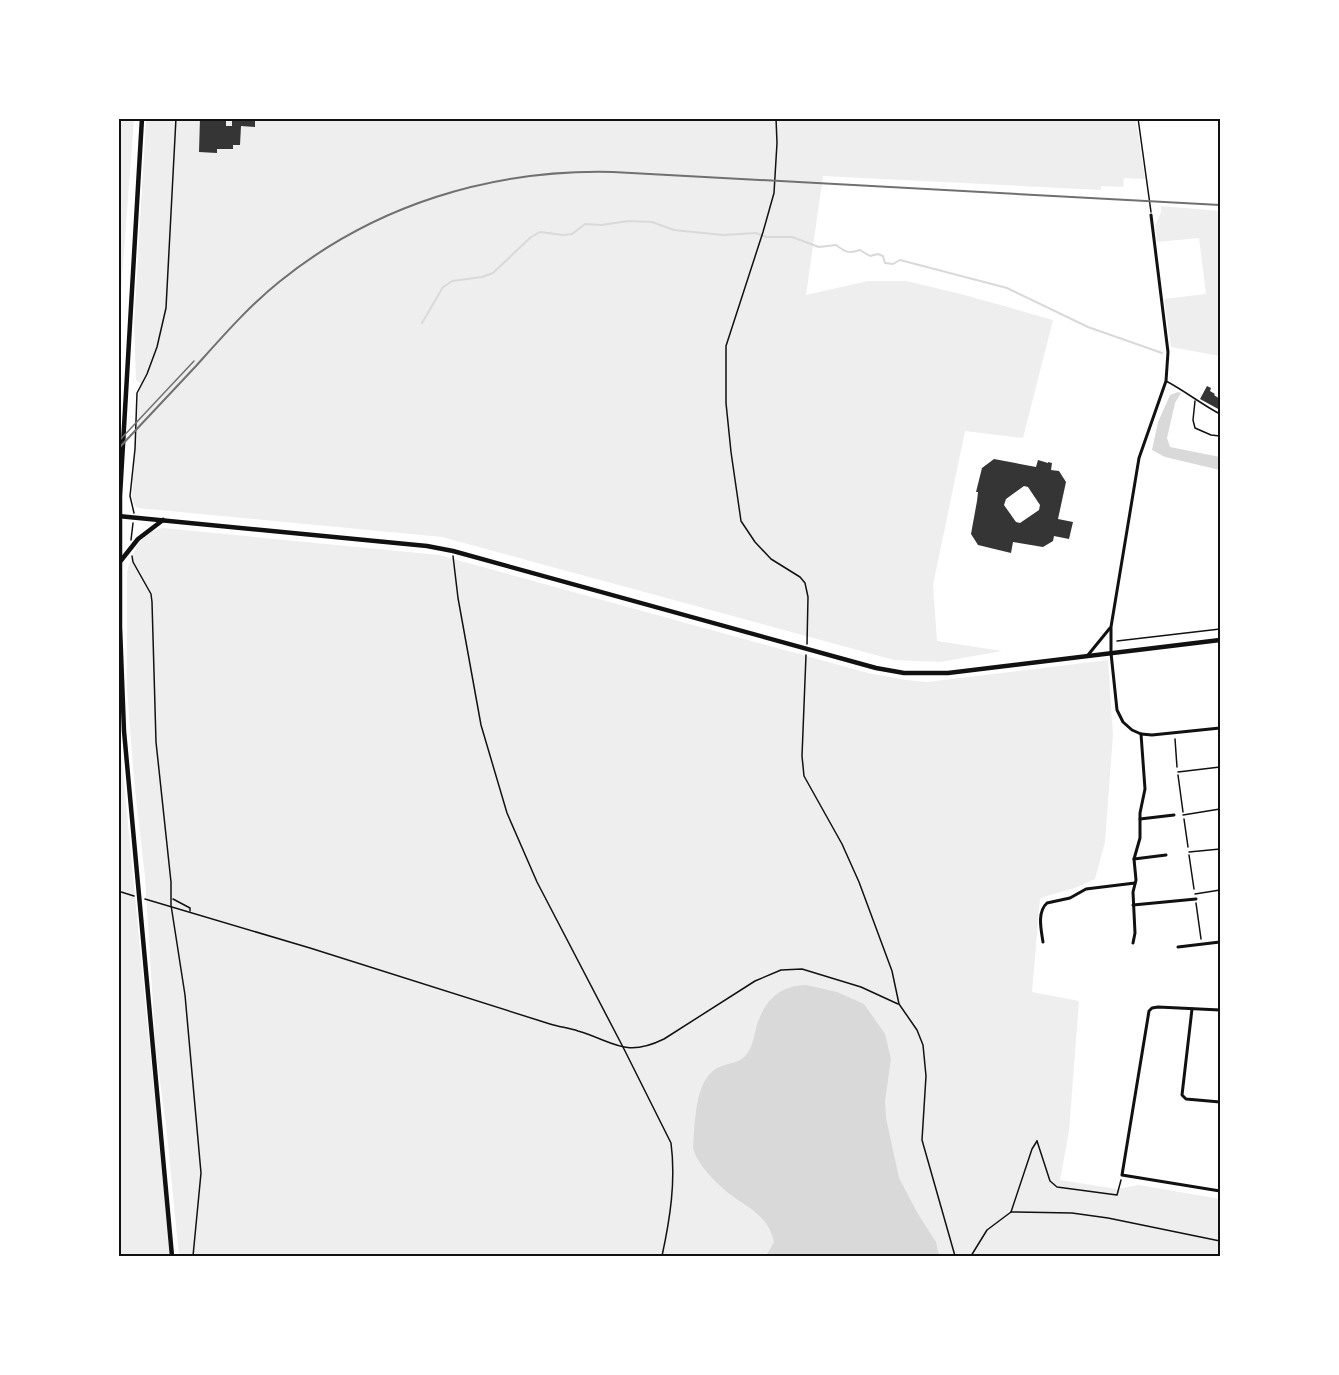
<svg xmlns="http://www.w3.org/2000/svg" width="1339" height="1375" font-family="Karla,sans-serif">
<rect width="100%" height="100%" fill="#fff"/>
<!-- green -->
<g fill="#eee">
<polygon points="118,119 134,119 119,317 118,317"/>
<polygon points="146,119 1136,119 1145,179 1124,178 1123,187 1101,186 1101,190 823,176 806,295 868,281 906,281 961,294 1053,320 1023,438 965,431 933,585 937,641 1002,651 940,662 894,660 442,537 138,508 134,505 132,496 139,391 141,384 136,380 134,324"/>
<polygon points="1161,206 1220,211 1220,356 1171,347 1164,299 1206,294 1199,238 1157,242 1155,226 1161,212"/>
<path d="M163,528L439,555L868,673L906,680L927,682L1108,660L1113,735L1105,842L1095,879L1075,888L1040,898L1032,992L1079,1001L1069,1131L1060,1180L1117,1189L1139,1185L1220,1199V1256H179L166,1125L156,1052L145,877L134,780L127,690V572C133,551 140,533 163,528Z"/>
<polygon points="118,721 170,1256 119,1256"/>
</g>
<!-- water -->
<g fill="#d9d9d9">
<polygon points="1178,392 1181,393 1175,403 1167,438 1170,447 1220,457 1220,470 1165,457 1152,450 1158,422 1170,395"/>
<path d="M806,985L837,992L864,1004L885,1034L891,1059L885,1101L886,1118L899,1178L918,1214L936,1242L939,1256H766L774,1242C769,1219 753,1210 735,1198C720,1187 698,1167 693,1148C695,1125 694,1081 717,1068C726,1063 739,1064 746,1055C753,1047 754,1035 757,1025C765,1000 779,986 806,985Z"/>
</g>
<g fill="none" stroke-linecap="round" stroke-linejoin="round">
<!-- stream -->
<path stroke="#d9d9d9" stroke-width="2" d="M422,323L443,287L452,281L482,277L493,273L531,237L540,232L563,235L572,234L585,224L601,225L629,221L652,222L674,230L723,235L756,233L766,237H792L819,247L836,245C845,252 849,254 860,250L870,256L878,254L883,256L885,263L893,264L900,260L1007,288L1088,327L1162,353"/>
</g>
<!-- building -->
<g fill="#353535" fill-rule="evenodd">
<polygon points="200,118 226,120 226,126 232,126 232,118 255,118 255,127 241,126 240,145 233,145 233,149 217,149 217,153 199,152"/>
<polygon points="1207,386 1211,388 1210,391 1215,394 1214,395 1220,399 1220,410 1200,399"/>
<path d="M994,459L1036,467L1038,460L1048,463V462L1052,463L1051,470L1059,471L1066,482L1058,519L1073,522L1069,539L1054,536L1053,541L1043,547L1013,542L1011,553L978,545L971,534L977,501L978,492H976L982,468ZM1024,486L1028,487L1040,505L1039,510L1020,523L1016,522L1004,505L1006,499Z"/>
</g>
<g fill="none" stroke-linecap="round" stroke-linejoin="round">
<!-- path -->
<g stroke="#111" stroke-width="1.5">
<polyline points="776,118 777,143 774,193 763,232 726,346 726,403 731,452 741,521 755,542 771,559 800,577 805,583 808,597 807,644"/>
<polyline points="1138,118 1151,212"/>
<polyline points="134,513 130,496 135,449 137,393 147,374 157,347 166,308 176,118"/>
<polyline points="131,540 133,523"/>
<polyline points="132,556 133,562 151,594 152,602 156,742 171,882 171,905 185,995 201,1173 193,1256"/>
<path d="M453,556L458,598L481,725L507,813L537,882L624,1049L671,1143C676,1181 670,1219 662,1256"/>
<polyline points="1117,641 1220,629"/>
<polyline points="806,655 802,756 804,776 842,844 859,882 892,971 899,1004 917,1030 923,1045 926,1076 922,1140 955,1256"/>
<polyline points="1175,739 1177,767"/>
<polyline points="1178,775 1183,812"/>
<polyline points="1184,819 1188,847"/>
<polyline points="1189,855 1194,889"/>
<polyline points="118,891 134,896"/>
<path d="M145,899L310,948L550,1024C560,1027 569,1028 578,1031C615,1042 625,1058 664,1039L755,981L781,970L802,969L861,987L898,1004"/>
<polyline points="173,899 190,908 190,911"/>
<polyline points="1196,903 1201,939"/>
<polyline points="1037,1141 1050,1181 1057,1187 1117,1195 1121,1180"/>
<polyline points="1011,1212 1032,1149 1037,1141"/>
<polyline points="971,1256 987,1230 1011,1212 1072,1213 1108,1218 1220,1241"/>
</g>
<!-- service -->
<g stroke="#111" stroke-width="1.5">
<path d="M1166,381C1185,391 1201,404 1220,414"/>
<polyline points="1195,401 1193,420 1195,428 1211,435 1220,436"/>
<polyline points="1178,772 1220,767"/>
<polyline points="1183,815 1220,809"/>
<polyline points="1189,852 1220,849"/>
<polyline points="1195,894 1220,890"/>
</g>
<!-- minor -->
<g stroke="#111" stroke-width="3">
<polyline points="1151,215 1168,352 1166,381 1139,458 1111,627 1111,653 1117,710 1123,722 1132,730 1141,734 1152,735 1220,728"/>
<polyline points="1088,655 1110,628"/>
<polyline points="1140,819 1174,815"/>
<polyline points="1134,859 1166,855"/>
<polyline points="1133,905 1196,899"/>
<path d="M1043,942C1041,929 1037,912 1047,903L1070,898L1086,889L1135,883"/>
<polyline points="1133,943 1135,933 1133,892 1136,880 1134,859 1140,838 1140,813 1145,789 1141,734"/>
<polyline points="1178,947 1220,942"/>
<polyline points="1192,1009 1182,1095 1186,1099 1220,1102"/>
<polyline points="1220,1010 1158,1007 1152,1008 1149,1011 1122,1175 1220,1191"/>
</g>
<!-- secondary -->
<polyline stroke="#111" stroke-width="4.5" points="142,118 120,496 120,627 124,731 172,1256"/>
<!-- primary -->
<g stroke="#111" stroke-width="4.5">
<polyline points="118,516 427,546 453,551 876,668 904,673 948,673 1220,640"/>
<polyline points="119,563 138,539 163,520"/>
</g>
<!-- tram -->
<polyline stroke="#707070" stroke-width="1.5" points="118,442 194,361"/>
<!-- rail -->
<path stroke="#707070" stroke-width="2" d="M118,449C144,421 170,394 196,366C222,337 248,307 279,282C374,205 491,169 613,172L1220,205"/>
</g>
<!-- border -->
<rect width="1339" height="1375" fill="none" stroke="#ffffff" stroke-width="240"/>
<rect x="120" y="120" width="1099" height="1135" fill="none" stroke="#111" stroke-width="2"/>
</svg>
